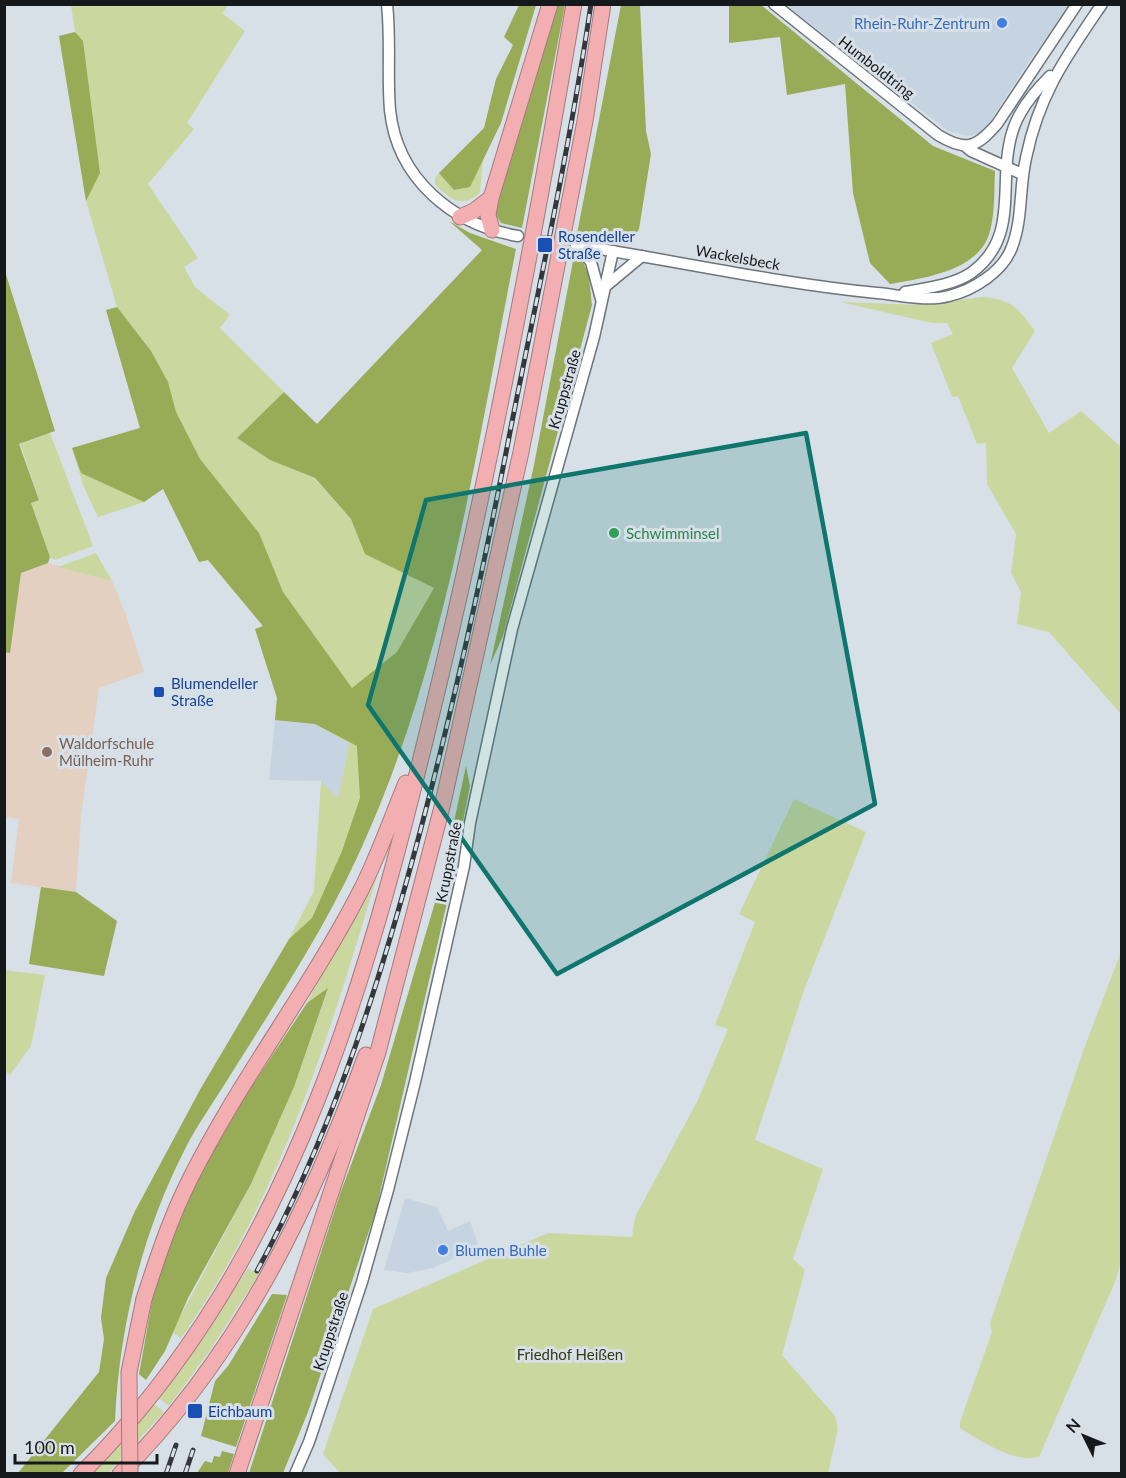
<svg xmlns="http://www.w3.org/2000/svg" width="1126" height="1478" font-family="Lato,sans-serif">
<rect width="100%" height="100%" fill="#d7dfe7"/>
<!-- built -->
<g fill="#c6d4e1">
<polygon points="786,5 1071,5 1032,57 983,132 969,136 948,131"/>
<polygon points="275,720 315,724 349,743 338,800 321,781 269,780"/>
<polygon points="405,1198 437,1207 448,1231 470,1221 479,1247 433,1268 407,1273 384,1270"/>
</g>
<!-- education -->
<polygon fill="#e4d0c1" points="48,563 112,581 126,615 144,672 99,688 81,816 76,892 11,883 19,819 5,817 5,652 10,652 21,573"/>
<!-- green -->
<g fill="#cad8a0">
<polygon points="71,5 229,5 222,13 245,31 187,123 194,129 148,184 198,258 184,267 195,287 230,315 220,328 284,392 237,438 270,460 314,478 351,519 366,554 434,588 335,899 289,939 314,891 321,781 338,799 349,743 315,724 275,720 277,698 255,629 263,626 208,560 199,562 163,488 144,502 98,517 83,485 72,448 140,428 106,310 117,307 86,201 59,36 75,32"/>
<path d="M483,158L480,193C461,209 451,199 435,185V178L439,173L454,190L470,187Z"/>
<path d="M982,297C1012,299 1018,308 1035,331L1012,368L1049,433L1081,411L1121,447V714L1049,632L1017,624L1021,592L1011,573L1016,534L987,484L986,443L977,444L958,396L952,397L931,343L953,334L947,323H932L840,302L923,305Z"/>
<polygon points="50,433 93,546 55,560 50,557 31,503 39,499 20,444"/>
<polygon points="96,553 112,581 58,567"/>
<polygon points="794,799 866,832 804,990 755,1140 823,1169 793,1259 805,1270 782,1355 835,1416 838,1429 828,1473 340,1473 323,1454 373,1309 548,1233 632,1237 635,1217 698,1100 728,1029 715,1025 755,922 739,914"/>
<path d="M384,852C333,1024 285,1190 181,1338L172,1332L251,1184L294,1087L328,989L307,1003Z"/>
<path d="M1121,952V1262L1115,1282L1039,1457C1014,1463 982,1442 960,1428V1422L992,1332L990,1323L1085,1046Z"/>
<polygon points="5,970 45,975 31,1046 10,1075 5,1071"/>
<polygon points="248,1268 259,1274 211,1349 169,1406 159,1398 200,1343"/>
<polygon points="154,1404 164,1412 108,1473 90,1474"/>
</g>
<!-- forest -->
<g fill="#98ab56">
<polygon points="519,5 536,5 501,123 470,187 454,190 439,173 484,128 496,79 513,45 504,37"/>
<polygon points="556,5 565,5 522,228 501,223 493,211"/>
<polygon points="621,5 640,5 646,131 651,154 639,229 634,238 577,234"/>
<path d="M729,5H761L933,146L995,171C994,190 995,213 990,231C980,271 924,278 890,284L870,263L853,193L845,84L787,95L780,37L729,43Z"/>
<polygon points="75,32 83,41 100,173 86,201 59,36"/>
<path d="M449,221L470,233L516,249C477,445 449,648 368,833C332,918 280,996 231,1074C216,1099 198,1123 185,1149C142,1233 119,1328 115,1421L62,1473H18L99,1372L104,1339L101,1318L106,1278L135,1211L201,1088L289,939L312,918L342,851L360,798L357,746L315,724L275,720L277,698L255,629L263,626L208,560L199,562L163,489L144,502L81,473L72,448L140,428L106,310L117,307L151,351L168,382L176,412L200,459L259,533L283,592L352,688L397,652L434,588L365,554L351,519L315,478L270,460L237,438L284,392L317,424L482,250Z"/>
<path d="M574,256C591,262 590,290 592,305L503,636L490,665L534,465Z"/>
<polygon points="4,268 55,431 19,444 39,500 31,503 50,557 48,563 21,573 10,653 4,652"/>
<polygon points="466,766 470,786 446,907 376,1210 308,1412 283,1473 249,1473 340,1194 381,1085 441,882"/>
<polygon points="41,887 76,892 117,921 104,976 29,964"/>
<polygon points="328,988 294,1087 251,1184 188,1298 165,1351 146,1380 139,1374 153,1296 182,1207 228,1122 307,1003"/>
<polygon points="272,1294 287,1295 236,1447 201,1436 215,1381 228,1366"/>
<polygon points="222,1451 234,1454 228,1473 197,1473 205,1461 212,1463 214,1456 220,1457"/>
</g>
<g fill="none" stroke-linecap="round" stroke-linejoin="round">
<!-- minor-tunnel -->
<polyline stroke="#b0b7be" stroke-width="10" stroke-dasharray="10 5" stroke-linecap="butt" points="526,237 576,245"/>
<!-- minor casing -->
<g stroke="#6d747b" stroke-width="13">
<g id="minor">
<path d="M387,4C391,40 387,75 390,110C397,179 453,225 518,236"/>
<path d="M774,4L938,135C966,152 976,148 997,124L1077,4"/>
<polyline points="965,146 971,151 1022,174"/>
<path d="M576,245C676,261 776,283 877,293C900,295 926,302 949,296C973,290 1003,272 1012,247C1023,218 1019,188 1026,158C1039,94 1066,57 1102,4"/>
<polyline points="576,245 591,262 601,299"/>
<polyline points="606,286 642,256"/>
<path d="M905,292C927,288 953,285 971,273C1021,237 997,183 1012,133C1018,111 1034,92 1050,76"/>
<polyline points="295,1474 309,1442 362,1282 388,1190 415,1082 464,866 470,823 512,629 594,337 613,251"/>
</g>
</g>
<!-- highway casing -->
<g stroke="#a57a7d" stroke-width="17">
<g id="highway">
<polyline points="460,217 474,211 491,198"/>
<polyline points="492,230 488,215 491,198 550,4"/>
<path d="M144,1299C157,1259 170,1219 189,1181C239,1080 309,991 360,892C378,857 391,819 406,783"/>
<path d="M81,1474C299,1256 373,961 442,671C494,451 536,228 574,4"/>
<path d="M120,1474C238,1357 310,1209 366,1055"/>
<polyline points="237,1474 378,1052 442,807 521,452 585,121 603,4"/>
</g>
</g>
<!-- minor -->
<use href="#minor" stroke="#fff" stroke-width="10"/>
<!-- highway -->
<use href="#highway" stroke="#f2aeb1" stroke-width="15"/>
<!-- rail casing -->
<g stroke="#34383c" stroke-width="5">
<g id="rail">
<path d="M257,1271C328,1141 374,1001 413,858C452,715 483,572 511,427C539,286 570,146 591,4"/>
<polyline points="166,1474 176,1445"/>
<polyline points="185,1474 193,1450"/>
</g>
</g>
<!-- rail -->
<use href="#rail" stroke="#d7dfe7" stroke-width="3" stroke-dasharray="9" stroke-linecap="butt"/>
<!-- highway-bridge casing -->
<g stroke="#a57a7d" stroke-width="17" stroke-linecap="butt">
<polyline id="highway-bridge" points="130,1474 129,1372 144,1299"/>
</g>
<!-- highway-bridge -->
<use href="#highway-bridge" stroke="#f2aeb1" stroke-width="15"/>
</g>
<!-- marked area -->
<path fill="#0f766e" fill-opacity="0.2" stroke="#0f766e" stroke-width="4.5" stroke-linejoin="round" d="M806,433L875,804L557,974L368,705L426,500Z"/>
<!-- markers -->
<g fill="#3f7fe0" stroke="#d7dfe7" stroke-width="2">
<circle cx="1002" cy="23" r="6"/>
<circle cx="443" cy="1250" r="6"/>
</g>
<g fill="#1a4fb4" stroke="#d7dfe7" stroke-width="2">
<rect x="537" y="237" width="16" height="16" rx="3"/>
<rect x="153" y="686" width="12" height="12" rx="3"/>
<rect x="187" y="1403" width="16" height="16" rx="3"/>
</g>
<circle fill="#2e9e5b" stroke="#d7dfe7" stroke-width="2" cx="614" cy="533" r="6"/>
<circle fill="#8d6e63" stroke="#d7dfe7" stroke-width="2" cx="47" cy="752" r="6"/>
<g text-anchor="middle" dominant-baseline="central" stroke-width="6" stroke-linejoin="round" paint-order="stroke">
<!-- shop labels -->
<g font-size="15" fill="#366cbe" stroke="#d7dfe7" text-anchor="end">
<text x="990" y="23">Rhein-Ruhr-Zentrum</text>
<text x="455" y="1250" text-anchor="start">Blumen Buhle</text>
</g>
<!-- street labels -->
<g font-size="15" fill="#16191c" stroke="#d7dfe7">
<text transform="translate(877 67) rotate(38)">Humboldtring</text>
<text transform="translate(738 257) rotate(10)">Wackelsbeck</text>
<text transform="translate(564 389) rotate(-74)">Kruppstraße</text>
<text transform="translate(448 862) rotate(-79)">Kruppstraße</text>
<text transform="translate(330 1331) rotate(-72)">Kruppstraße</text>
</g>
<!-- transit labels -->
<g font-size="15" fill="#164399" stroke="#d7dfe7" text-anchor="start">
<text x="558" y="236">Rosendeller<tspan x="558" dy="17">Straße</tspan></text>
<text x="171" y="683">Blumendeller<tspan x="171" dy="17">Straße</tspan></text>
<text x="208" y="1411">Eichbaum</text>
</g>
<!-- leisure labels -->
<g font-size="15" fill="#27864d" stroke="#d7dfe7" text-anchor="start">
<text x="626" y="533">Schwimminsel</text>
</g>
<!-- education labels -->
<g font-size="15" fill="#785e54" stroke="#d7dfe7" text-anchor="start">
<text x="59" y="743">Waldorfschule<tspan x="59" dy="17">Mülheim-Ruhr</tspan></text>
</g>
<!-- park labels -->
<g font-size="15" fill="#323a16" stroke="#d7dfe7">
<text x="570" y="1354">Friedhof Heißen</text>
</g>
</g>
<!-- border -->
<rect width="1126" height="1478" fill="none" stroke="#16191c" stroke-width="12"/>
<!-- north arrow -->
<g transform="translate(1084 1436) rotate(313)" stroke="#d7dfe7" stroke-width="4.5" paint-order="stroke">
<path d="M0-4.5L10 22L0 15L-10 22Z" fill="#16191c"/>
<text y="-9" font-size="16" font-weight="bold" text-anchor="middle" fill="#16191c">N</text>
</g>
<!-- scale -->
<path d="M15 1454v9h142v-9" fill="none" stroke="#16191c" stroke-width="3"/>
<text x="24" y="1454" font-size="18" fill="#16191c" stroke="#d7dfe7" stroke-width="4.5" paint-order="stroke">100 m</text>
</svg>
